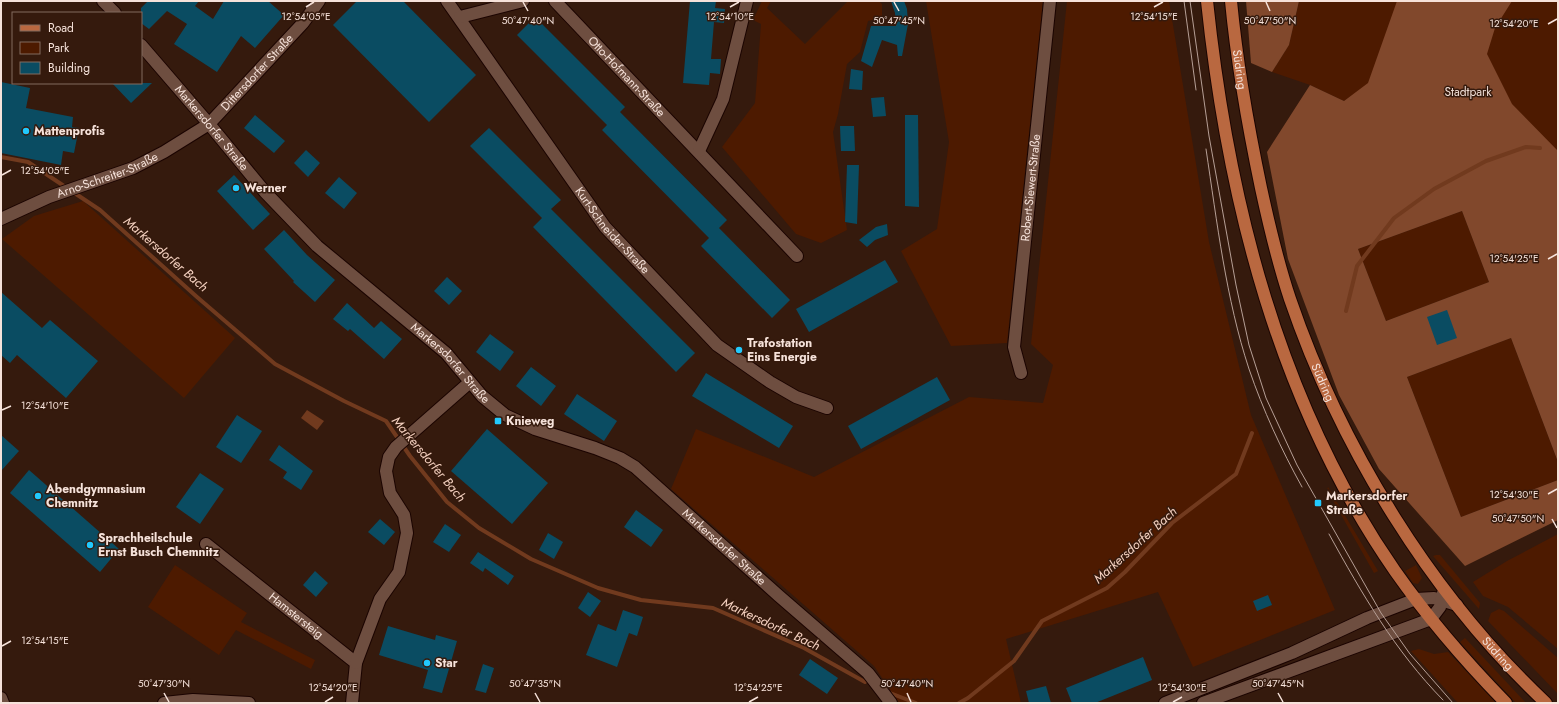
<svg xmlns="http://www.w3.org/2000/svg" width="1559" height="704" font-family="Jost,sans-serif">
<rect width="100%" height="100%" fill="#351a0d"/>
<!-- green -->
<g fill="#4d1a00">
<polygon points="762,1 771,1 767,8 805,44 848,1 879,1 882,4 882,18 868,21 860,52 847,64 838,114 833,132 847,230 821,243 796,234 722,147 755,103 761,24 753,20"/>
<polygon points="926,1 1043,1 1007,343 951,346 901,251 937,229 949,142"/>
<polygon points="1067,1 1169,1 1209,242 1251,415 1335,610 1193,667 1158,592 1006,639 1021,703 899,703 874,666 671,489 696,429 814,477 969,397 1043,403 1053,365 1031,344"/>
<polygon points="1299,1 1558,1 1558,415 1473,199 1354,94 1344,101 1310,85 1272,72 1289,45"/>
<polygon points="83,201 235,338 184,398 2,239 34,216"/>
<polygon points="1462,211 1489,282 1386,321 1358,249"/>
<polygon points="1511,338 1558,462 1558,480 1461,517 1407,377"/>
<polygon points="1328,487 1378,571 1374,573 1327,490"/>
<polygon points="1558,534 1558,649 1508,607 1483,596 1473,582 1507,561"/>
<polygon points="1436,555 1440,555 1480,603 1479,609 1433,556"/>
<polygon points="175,565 247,613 241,622 315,660 311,669 236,630 219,655 148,607"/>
<polygon points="1416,565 1422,578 1418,584 1413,583 1405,571"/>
<polygon points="1499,609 1504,611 1558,658 1558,694 1488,621 1491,613"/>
<polygon points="1465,638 1526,703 1516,703 1460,642"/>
<polygon points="1419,649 1434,654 1448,652 1496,703 1458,703 1411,651"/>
</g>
<!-- forest -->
<g fill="#81482c" fill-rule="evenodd">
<polygon points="1246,1 1299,1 1289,45 1272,72 1251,63"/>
<path d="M1397,1H1512L1495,28L1487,54L1512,104L1558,151V462L1511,338L1407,377L1461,517L1558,480V520L1465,566L1379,469L1339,395L1288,259L1267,152L1310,85L1344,101L1368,83ZM1462,211L1489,282L1386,321L1358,249Z"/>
</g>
<!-- water -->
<polygon fill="#713a1e" points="307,410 324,421 317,430 301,418"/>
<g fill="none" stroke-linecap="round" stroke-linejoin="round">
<!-- stream -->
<g stroke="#713a1e" stroke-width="4">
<polyline points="1,157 28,162 100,210 197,297 275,364 344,401 386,421 410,456 447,502 479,528 531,559 598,588 641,600 713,608 804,648 865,682"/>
<polyline points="1346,311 1357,266 1394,218 1434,189 1486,161 1526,147 1540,148"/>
<polyline points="890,693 916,703"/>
<polyline points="959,703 968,698 1014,661 1042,621 1107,588 1125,572 1172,523 1236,474 1252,433"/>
</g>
</g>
<!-- building -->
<g fill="#0a4c62">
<polygon points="148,1 199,1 195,6 213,19 224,1 268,1 284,15 255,48 241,36 217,72 174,44 187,24 167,11 149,29 141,23 141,8"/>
<polygon points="357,1 403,1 476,75 429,122 333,25"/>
<polygon points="690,1 716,1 715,8 725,9 724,23 714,22 711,59 721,59 720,74 710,73 709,85 683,83"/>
<polygon points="891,1 904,1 907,9 908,24 902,56 898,56 897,45 882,40 872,67 861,61 871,26 896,26 895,13"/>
<polygon points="535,17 625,107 620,112 727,220 719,228 790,300 772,318 701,246 709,238 602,130 607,125 517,35"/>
<polygon points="851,69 863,71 862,90 849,89"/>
<polygon points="1,82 30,88 26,108 73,117 72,127 79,128 74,153 63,151 61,165 1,153"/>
<polygon points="112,83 152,83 131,103"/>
<polygon points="884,97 886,116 873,117 871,98"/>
<polygon points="255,115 285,141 274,153 244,128"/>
<polygon points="905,115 918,115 919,207 905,206"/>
<polygon points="840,126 854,126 855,151 841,151"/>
<polygon points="489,128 561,200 551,209 695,353 676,372 533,227 542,218 470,146"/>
<polygon points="306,150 320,163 308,177 294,163"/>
<polygon points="847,165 859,165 857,224 845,222"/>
<polygon points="234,175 270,214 253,230 217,191"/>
<polygon points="339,177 357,193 344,209 325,193"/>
<polygon points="887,224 888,235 875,240 867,247 859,240 876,227"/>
<polygon points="284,230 307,255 335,280 315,302 293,282 294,281 264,249"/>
<polygon points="885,260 898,282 809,332 796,309"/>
<polygon points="447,277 462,291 449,305 434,291"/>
<polygon points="1,292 42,328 50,320 98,361 66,398 17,355 10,363 1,355"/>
<polygon points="347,303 374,328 381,321 402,339 384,359 350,329 348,331 333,319"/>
<polygon points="1447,310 1457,338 1437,345 1427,317"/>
<polygon points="490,334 514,352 500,371 476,352"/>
<polygon points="531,367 556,386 541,406 516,386"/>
<polygon points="706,373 793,426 779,448 692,396"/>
<polygon points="937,377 950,400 861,449 848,426"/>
<polygon points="577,394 617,421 604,441 564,414"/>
<polygon points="237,415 262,431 241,463 216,447"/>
<polygon points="487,429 548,483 512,524 451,471"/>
<polygon points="1,435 19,451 1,471"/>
<polygon points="279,445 313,471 301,490 283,478 287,472 269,460"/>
<polygon points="29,470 119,549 100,572 10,493"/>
<polygon points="200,473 224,489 200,524 176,507"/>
<polygon points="636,510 663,530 651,547 624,527"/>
<polygon points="380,519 395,532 384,545 368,532"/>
<polygon points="445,524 461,535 449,552 433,542"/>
<polygon points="548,533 563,542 554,559 539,550"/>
<polygon points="478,552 514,576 508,585 485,568 483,572 470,563"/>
<polygon points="315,571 328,583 316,597 303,585"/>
<polygon points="588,592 601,601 590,617 578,608"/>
<polygon points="1268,595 1272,605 1257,611 1253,601"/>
<polygon points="623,610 643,617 637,636 629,633 617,667 586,655 598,624 616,631"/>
<polygon points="388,626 435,640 436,635 457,641 442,693 423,688 428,670 379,655"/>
<polygon points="1143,657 1152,680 1095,703 1072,703 1066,688"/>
<polygon points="810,659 838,678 827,694 799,675"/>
<polygon points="483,664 494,668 486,693 475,690"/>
<polygon points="1046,686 1051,703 1029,703 1026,691"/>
</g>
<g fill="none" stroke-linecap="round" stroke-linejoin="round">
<!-- minor casing -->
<g stroke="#1b0400" stroke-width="14">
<g id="minor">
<path id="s1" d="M447,1L605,227L717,345L770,382L796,397L827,408"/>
<path id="s2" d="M555,1L797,256"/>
<polyline points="460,17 523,1"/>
<polyline points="699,151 723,99 747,1"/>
<path id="s3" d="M1,219L49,197L133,168L164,152L209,124L303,23L319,1"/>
<path id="s4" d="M1021,373L1014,347L1050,1"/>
<path id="s5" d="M206,544L356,663L352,703"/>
<polyline points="356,663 380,599 399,572 407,533 404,515 390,493 386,471 389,457 396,447 470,382"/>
<polyline points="1,698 3,703"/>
</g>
</g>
<!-- tertiary casing -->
<g stroke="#1b0400" stroke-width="14">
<g id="tertiary">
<polyline points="103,1 115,13"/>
<path id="s6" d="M141,45L209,124L265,192L317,246L446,353L482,396L505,415L535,429L595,448L620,458L635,467L779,596L868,673L891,703"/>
</g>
</g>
<!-- secondary casing -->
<g stroke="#1b0400" stroke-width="14">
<g id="secondary">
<polyline points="164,703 193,700 249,703"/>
<polyline points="1165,703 1292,653 1367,618 1416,599 1434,598 1457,605"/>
<polyline points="1203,703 1431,619 1440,607 1443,593"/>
</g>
</g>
<!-- primary casing -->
<g stroke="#1b0400" stroke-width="14">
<g id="primary">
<path d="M1207,1C1228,201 1279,404 1395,571C1428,618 1466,662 1506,703"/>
<path id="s7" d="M1231,1C1237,64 1248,126 1261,188C1269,225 1278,263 1290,299C1341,448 1431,595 1546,703"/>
</g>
</g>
<!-- minor -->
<use href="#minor" stroke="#6e4e40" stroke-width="12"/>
<!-- tertiary -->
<use href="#tertiary" stroke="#6e4e40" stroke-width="12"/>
<!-- secondary -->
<use href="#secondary" stroke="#6e4e40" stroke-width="12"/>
<!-- primary -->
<use href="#primary" stroke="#b96840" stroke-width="12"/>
<!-- tram -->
<g stroke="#b69f96" stroke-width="1">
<polyline points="1184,1 1196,90"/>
<polyline points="1190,1 1209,136 1236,285 1249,345 1266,398 1297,465 1381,613 1410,654 1453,703"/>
<path d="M1206,149C1217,222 1226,299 1249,369C1263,410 1281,449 1302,487"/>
<path d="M1329,534C1362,594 1395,651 1443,700"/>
</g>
</g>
<!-- ticks -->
<path fill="none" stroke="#f6e2da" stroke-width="1.5" d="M523,2L528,11M894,2L899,11M1266,2L1270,11M306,7L314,2M730,7L739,2M1154,7L1163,2M1548,24L1557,19M2,175L11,170M1548,259L1557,254M2,410L11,406M1548,494L1557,489M1552,519L1557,528M2,646L11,641M164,693L169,702M535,693L540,702M907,693L911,702M1278,693L1283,702M325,702L333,697M749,702L758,697M1173,702L1182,697"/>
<!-- markers -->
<g fill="#22c9fd" stroke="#351a0d" stroke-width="1.5">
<circle cx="26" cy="131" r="4"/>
<circle cx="236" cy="188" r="4"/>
<circle cx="739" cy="350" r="4"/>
<rect x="494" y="417" width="8" height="8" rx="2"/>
<circle cx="38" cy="496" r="4"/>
<rect x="1314" y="499" width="8" height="8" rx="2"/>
<circle cx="90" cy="545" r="4"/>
<circle cx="427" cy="663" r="4"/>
</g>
<g text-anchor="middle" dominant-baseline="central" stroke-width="3" stroke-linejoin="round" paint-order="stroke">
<!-- street labels -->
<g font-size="12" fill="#f6e2da" stroke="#351a0d">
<text stroke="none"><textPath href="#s7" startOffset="69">Südring</textPath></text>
<text stroke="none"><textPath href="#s3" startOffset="300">Dittersdorfer Straße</textPath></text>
<text stroke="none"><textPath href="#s2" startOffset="104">Otto-Hofmann-Straße</textPath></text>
<text stroke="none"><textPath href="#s6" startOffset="109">Markersdorfer Straße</textPath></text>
<text stroke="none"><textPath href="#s3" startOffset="115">Arno-Schreiter-Straße</textPath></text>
<text stroke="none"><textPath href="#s4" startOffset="187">Robert-Siewert-Straße</textPath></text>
<text stroke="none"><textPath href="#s1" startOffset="283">Kurt-Schneider-Straße</textPath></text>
<text stroke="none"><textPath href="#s6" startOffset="445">Markersdorfer Straße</textPath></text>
<text stroke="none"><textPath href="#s7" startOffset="394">Südring</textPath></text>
<text stroke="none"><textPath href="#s6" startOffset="781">Markersdorfer Straße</textPath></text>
<text stroke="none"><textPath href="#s5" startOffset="115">Hamstersteig</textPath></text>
<text stroke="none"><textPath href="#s7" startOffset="718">Südring</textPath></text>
</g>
<!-- park labels -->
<g font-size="12" fill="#f2dfd7" stroke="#351a0d">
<text x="1468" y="92">Stadtpark</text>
</g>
<!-- poi labels -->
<g font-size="12" font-weight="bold" fill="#f6e2da" stroke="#351a0d" text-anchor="start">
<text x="34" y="131">Mattenprofis</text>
<text x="244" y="188">Werner</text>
<text x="747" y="343">Trafostation<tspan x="747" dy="14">Eins Energie</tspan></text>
<text x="506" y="421">Knieweg</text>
<text x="46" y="489">Abendgymnasium<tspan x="46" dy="14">Chemnitz</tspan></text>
<text x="1326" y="496">Markersdorfer<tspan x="1326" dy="14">Straße</tspan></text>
<text x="98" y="538">Sprachheilschule<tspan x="98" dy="14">Ernst Busch Chemnitz</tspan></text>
<text x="435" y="663">Star</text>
</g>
<!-- water labels -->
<g font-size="13" font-style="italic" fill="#f5d1c0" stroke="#351a0d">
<text transform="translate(166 254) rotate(41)">Markersdorfer Bach</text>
<text transform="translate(429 459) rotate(50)">Markersdorfer Bach</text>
<text transform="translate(1135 545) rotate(-42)">Markersdorfer Bach</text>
<text transform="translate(771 624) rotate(25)">Markersdorfer Bach</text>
</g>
</g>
<g font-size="10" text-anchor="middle" fill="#f6e2da" stroke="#351a0d" stroke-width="3" stroke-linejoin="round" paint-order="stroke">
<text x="306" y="20">12°54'05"E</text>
<text x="730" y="20">12°54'10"E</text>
<text x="1154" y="20">12°54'15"E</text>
<text x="528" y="24">50°47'40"N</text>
<text x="899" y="24">50°47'45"N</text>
<text x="1270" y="24">50°47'50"N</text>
<text x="1514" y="27">12°54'20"E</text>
<text x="45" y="174">12°54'05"E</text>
<text x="1514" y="262">12°54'25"E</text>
<text x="45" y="409">12°54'10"E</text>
<text x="1514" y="498">12°54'30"E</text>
<text x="1518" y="522">50°47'50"N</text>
<text x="45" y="644">12°54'15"E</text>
<text x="164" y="687">50°47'30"N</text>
<text x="535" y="687">50°47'35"N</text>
<text x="907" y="687">50°47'40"N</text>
<text x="1278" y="687">50°47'45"N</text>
<text x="333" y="691">12°54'20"E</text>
<text x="758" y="691">12°54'25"E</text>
<text x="1182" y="691">12°54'30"E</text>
</g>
<!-- border -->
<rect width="1559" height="704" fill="none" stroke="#f6e2da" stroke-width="4"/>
<!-- legend -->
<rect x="12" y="12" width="130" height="72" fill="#351a0d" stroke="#826a5f"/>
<rect x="20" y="25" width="20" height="6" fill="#b96840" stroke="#826a5f"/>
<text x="48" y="32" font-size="12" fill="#f6e2da">Road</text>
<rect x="20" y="42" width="20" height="12" fill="#4d1a00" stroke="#826a5f"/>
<text x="48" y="52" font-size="12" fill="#f6e2da">Park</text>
<rect x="20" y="62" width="20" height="12" fill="#0a4c62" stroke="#826a5f"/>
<text x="48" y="72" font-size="12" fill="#f6e2da">Building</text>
</svg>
